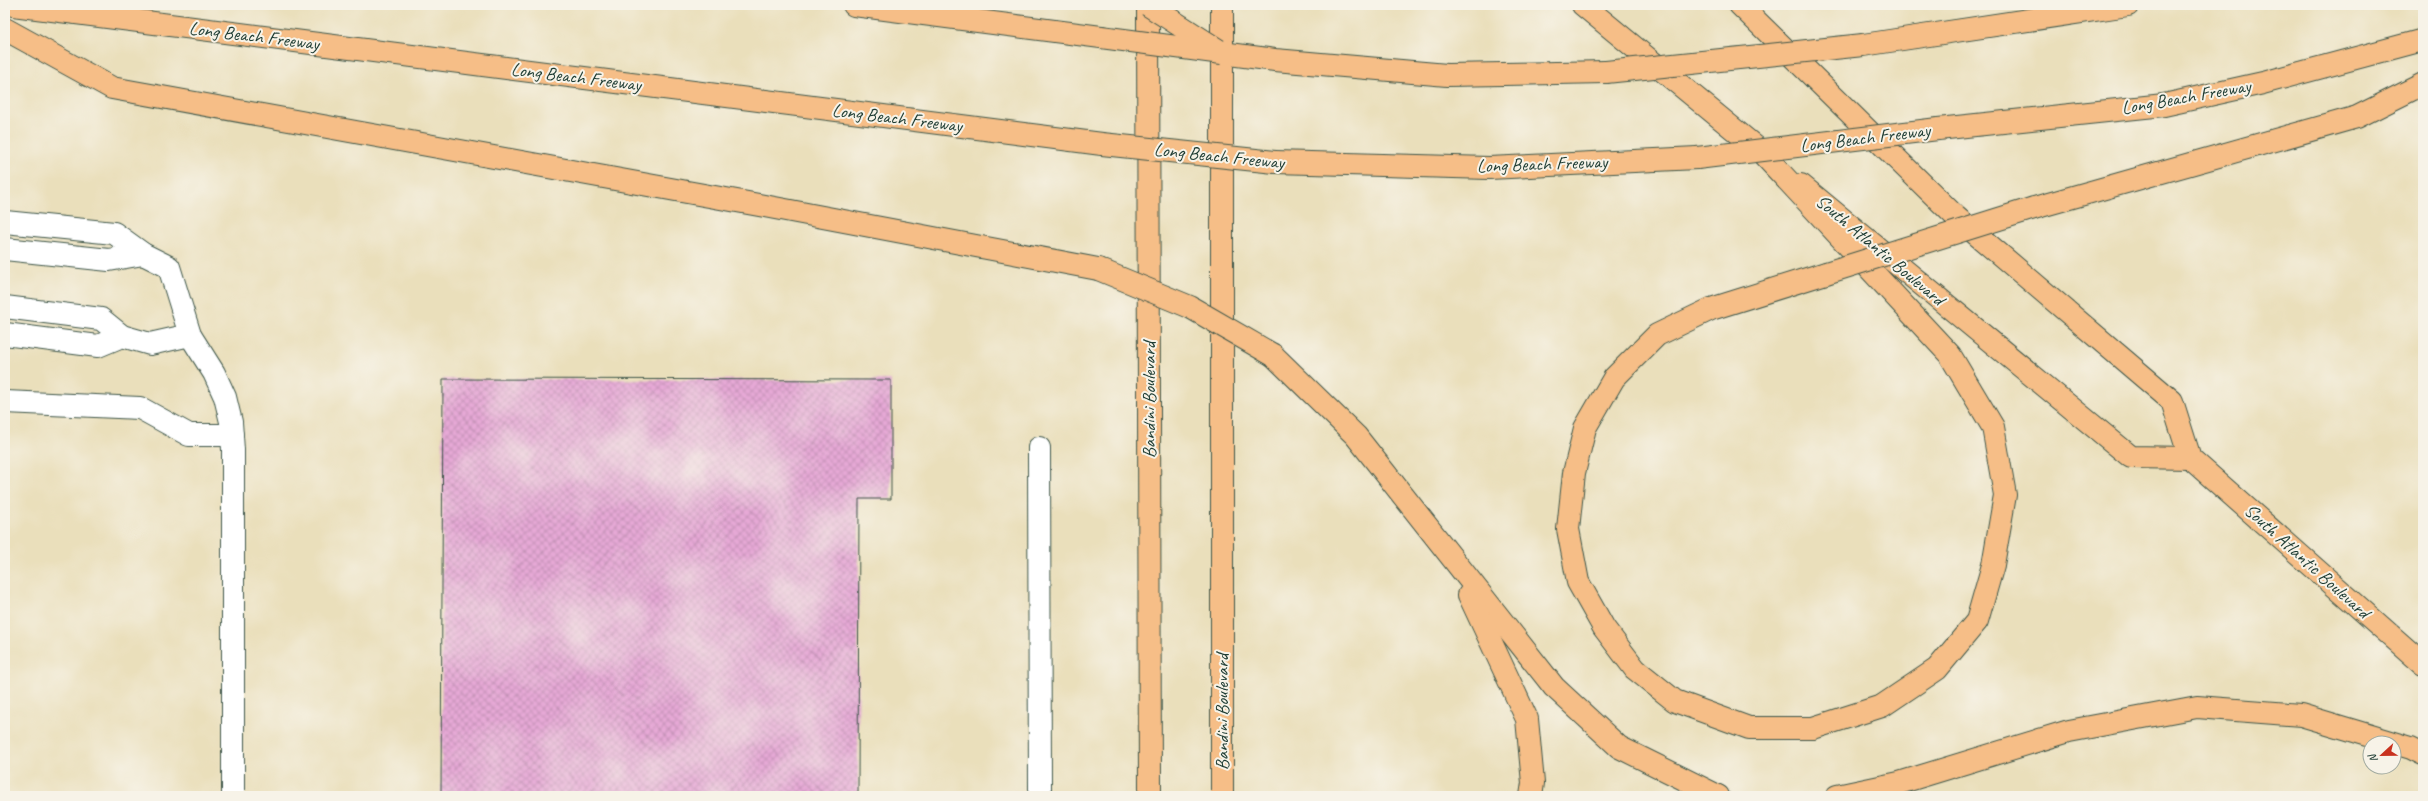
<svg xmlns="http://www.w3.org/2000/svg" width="2428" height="801" font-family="Caveat,sans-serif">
<defs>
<pattern id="building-cross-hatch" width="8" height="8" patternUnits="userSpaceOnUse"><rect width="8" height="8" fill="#e6a9d6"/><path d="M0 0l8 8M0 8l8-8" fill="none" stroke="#ba8bae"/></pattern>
</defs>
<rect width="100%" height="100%" fill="#f7f3e8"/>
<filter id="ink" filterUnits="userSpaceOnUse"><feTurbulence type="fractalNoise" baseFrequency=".025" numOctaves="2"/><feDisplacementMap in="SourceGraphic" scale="8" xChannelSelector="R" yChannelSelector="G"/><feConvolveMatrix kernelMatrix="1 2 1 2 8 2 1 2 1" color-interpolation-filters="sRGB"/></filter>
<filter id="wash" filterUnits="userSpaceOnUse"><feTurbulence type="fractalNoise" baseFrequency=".012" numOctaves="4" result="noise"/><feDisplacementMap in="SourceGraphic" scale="16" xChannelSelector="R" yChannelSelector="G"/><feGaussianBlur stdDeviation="0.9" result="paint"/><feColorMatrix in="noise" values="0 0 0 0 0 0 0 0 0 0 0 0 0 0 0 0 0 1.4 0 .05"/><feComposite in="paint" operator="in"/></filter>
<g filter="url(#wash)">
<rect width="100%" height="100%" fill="#eadfbb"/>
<g id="blocks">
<!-- building -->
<polygon fill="url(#building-cross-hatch)" points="443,379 891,380 891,499 859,499 858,796 441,796"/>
</g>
</g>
<g filter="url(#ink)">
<use href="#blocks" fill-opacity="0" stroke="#3d5548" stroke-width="1"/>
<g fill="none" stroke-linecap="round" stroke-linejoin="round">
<!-- minor casing -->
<g stroke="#3d5548" stroke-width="24">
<g id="minor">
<polyline points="5,222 114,233 143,254 169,267 190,335 214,373 225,397 231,422 233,450 233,796"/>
<polyline points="5,249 109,260 143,254"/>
<polyline points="5,307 101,319 122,336 150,344 190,335"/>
<polyline points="5,334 98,346 122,336"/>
<polyline points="5,402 140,408 189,435 232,435"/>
<polyline points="1039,448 1040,796"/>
</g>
</g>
<!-- major casing -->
<g stroke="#3d5548" stroke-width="24">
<g id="major">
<polyline points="1148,5 1150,796"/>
<polyline points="1583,5 1770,159"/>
<polyline points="1740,5 1956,217 2172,401 2190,458 2423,664"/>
<polyline points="1801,185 2131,457 2190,458"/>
<polyline points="1222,796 1222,5"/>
</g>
</g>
<!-- highway casing -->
<g stroke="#3d5548" stroke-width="24">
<g id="highway">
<polyline points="13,5 1102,144"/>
<polyline points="854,5 1101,37"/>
<polyline points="5,29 112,88 759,205 1098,269"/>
<polyline points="1863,45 2128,5"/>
<polyline points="1222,53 1275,60 1447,75 1606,72"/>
<polyline points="1938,129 2164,105 2263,83 2423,40"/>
<polyline points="1763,154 1950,355 1993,427 2005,495 1993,565 1977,621 1937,669 1882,706 1813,728 1749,728 1675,701 1635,669 1604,628 1578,582 1568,529 1574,473 1585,428 1614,378 1657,335 1711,309 1826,273"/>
<polyline points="1275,162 1489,168 1697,158"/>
<polyline points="2034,208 2357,117 2423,84"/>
<polyline points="1273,355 1356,436 1554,687 1619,747 1718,796"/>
<polyline points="1469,595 1527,719 1533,783 1531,796"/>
<polyline points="1837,796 1899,783 2069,731 2197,707 2301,715 2411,748 2423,754"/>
</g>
</g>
<!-- minor -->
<use href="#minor" stroke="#fff" stroke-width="22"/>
<!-- major -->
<use href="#major" stroke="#f6be87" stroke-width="22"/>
<!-- highway -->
<use href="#highway" stroke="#f6be87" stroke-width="22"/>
<!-- highway-bridge casing -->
<g stroke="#3d5548" stroke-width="24" stroke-linecap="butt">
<g id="highway-bridge">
<polyline points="1148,5 1218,50"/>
<polyline points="1101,37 1222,53"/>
<polyline points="1606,72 1863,45"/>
<polyline points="1102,144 1275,162"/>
<polyline points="1697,158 1938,129"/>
<polyline points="1098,269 1190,307 1273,355"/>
<polyline points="1826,273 2034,208"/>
</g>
</g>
<!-- highway-bridge -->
<use href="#highway-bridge" stroke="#f6be87" stroke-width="22"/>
</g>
</g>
<g text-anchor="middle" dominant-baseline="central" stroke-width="4" stroke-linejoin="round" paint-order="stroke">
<!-- street labels -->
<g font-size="19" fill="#1f3d34" stroke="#f7f3e8">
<text transform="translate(254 36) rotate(7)">Long Beach Freeway</text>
<text transform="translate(576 77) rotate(7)">Long Beach Freeway</text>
<text transform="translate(2186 97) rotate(-10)">Long Beach Freeway</text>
<text transform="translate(897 118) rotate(7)">Long Beach Freeway</text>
<text transform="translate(1865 138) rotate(-7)">Long Beach Freeway</text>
<text transform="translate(1219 156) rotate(6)">Long Beach Freeway</text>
<text transform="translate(1542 164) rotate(-2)">Long Beach Freeway</text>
<text transform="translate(1880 250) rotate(40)">South Atlantic Boulevard</text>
<text transform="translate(1149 400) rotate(-90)">Bandini Boulevard</text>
<text transform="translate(2307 561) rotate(42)">South Atlantic Boulevard</text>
<text transform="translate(1222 712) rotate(-90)">Bandini Boulevard</text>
</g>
</g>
<!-- margin -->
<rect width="2428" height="801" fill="none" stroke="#f7f3e8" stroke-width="20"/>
<!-- north arrow -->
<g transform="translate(2382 755) rotate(248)"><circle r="19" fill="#f7f3e8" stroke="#a1aaa0"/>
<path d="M0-3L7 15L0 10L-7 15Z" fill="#c8321e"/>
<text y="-6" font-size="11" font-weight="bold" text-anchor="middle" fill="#1f3d34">N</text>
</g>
</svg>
